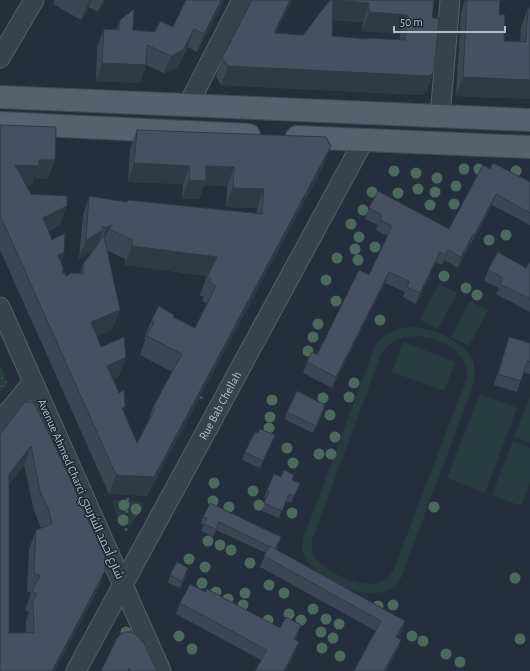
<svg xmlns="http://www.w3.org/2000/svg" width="530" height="671" font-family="'Alegreya Sans',Cairo,sans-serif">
<defs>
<pattern id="grass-tufts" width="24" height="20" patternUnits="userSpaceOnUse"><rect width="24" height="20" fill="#263c3f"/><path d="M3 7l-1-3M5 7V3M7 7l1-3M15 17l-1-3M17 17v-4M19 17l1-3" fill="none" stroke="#435659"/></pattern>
<pattern id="park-dots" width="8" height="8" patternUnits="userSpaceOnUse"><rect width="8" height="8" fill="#263c3f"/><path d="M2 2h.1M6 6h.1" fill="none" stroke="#435659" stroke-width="1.8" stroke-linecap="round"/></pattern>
</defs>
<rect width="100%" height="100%" fill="#242f3e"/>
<!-- grass -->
<g fill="url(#grass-tufts)">
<polygon points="111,500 127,500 125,527 123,527"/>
<polygon points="129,500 144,503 130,527 128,527"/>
</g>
<!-- park -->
<polygon fill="url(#park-dots)" points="0,366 8,383 0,393"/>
<!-- garden -->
<g fill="#263c3f" fill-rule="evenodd">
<polygon points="439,284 457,293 438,329 420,320"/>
<polygon points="470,301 488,310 469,346 451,337"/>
<path d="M412,327C417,328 421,328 425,329C442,332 470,347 474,364C475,371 475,377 474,383L401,578C398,583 395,587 390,589C384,593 373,594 366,593C347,591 304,570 302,549C302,546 303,542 303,539L375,346C384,332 397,328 412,327ZM418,336C441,339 470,351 467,378L393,571C391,574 389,577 385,580C366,591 331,575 317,560C313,556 312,549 311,543L380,357C390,339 398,338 418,336Z"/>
<polygon points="403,342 455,362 444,391 392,372"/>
<polygon points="480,394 517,408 485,493 447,478"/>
<polygon points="530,397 530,443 514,437"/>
<polygon points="513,441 530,448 530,483 521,506 492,495"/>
</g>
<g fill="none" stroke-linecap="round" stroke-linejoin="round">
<!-- minor casing -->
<g stroke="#565f6c" stroke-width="21">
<g id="minor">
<polyline points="0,58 34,0"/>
<polyline points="188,105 242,0"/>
<polyline points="440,116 450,0"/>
<polyline points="0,307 161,671"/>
<polyline points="0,422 33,382"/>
<path id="s1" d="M76,671L364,140"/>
</g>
</g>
<!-- major casing -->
<g stroke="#414a57" stroke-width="24">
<g id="major">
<polyline points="0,97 530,120"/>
<polyline points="0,123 249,135"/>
<polyline points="297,137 530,147"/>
</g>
</g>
<!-- path -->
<g stroke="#44595c" stroke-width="2.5" stroke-dasharray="3 3" stroke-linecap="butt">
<polyline points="200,397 204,399"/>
<polyline points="126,531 128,495"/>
</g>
<!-- minor -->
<use href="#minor" stroke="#38414e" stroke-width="19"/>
<!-- major -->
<use href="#major" stroke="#56606e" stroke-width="22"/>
</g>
<!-- trees -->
<g fill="#4b6a5d">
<circle cx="464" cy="169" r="5.5"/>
<circle cx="479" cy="169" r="5.5"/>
<circle cx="394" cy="171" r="5.5"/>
<circle cx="516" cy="171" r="5.5"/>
<circle cx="416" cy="173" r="5.5"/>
<circle cx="437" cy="178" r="5.5"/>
<circle cx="456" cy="186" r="5.5"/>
<circle cx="418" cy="189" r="5.5"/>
<circle cx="372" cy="192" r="5.5"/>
<circle cx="435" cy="192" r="5.5"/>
<circle cx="398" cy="193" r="5.5"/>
<circle cx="454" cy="204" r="5.5"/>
<circle cx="430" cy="205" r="5.5"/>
<circle cx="363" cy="210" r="5.5"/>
<circle cx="351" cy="224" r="5.5"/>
<circle cx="506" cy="235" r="5.5"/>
<circle cx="359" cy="237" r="5.5"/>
<circle cx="489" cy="240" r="5.5"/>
<circle cx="375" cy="247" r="5.5"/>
<circle cx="355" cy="249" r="5.5"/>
<circle cx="337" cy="258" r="5.5"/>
<circle cx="358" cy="260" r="5.5"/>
<circle cx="444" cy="276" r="5.5"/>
<circle cx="326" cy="280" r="5.5"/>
<circle cx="466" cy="288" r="5.5"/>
<circle cx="477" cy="295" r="5.5"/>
<circle cx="336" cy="301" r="5.5"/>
<circle cx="380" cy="320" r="5.5"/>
<circle cx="318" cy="324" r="5.5"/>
<circle cx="313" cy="337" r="5.5"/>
<circle cx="308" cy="351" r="5.5"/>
<circle cx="354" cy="383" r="5.5"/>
<circle cx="349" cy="397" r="5.5"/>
<circle cx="323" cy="398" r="5.5"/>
<circle cx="272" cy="400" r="5.5"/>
<circle cx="330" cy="415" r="5.5"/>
<circle cx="270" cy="417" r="5.5"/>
<circle cx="269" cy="428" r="5.5"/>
<circle cx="335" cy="437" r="5.5"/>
<circle cx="287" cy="448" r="5.5"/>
<circle cx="319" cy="454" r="5.5"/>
<circle cx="331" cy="454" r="5.5"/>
<circle cx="293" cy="463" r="5.5"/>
<circle cx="214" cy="483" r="5.5"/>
<circle cx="253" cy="491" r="5.5"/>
<circle cx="213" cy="501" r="5.5"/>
<circle cx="124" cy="505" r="5.5"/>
<circle cx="259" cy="505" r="5.5"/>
<circle cx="229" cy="507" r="5.5"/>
<circle cx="434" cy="507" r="5.5"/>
<circle cx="136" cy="509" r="5.5"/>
<circle cx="292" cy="513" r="5.5"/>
<circle cx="123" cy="520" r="5.5"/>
<circle cx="208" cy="541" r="5.5"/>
<circle cx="220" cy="545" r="5.5"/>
<circle cx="231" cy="550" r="5.5"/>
<circle cx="189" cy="559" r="5.5"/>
<circle cx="250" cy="563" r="5.5"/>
<circle cx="205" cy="567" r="5.5"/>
<circle cx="515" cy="578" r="5.5"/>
<circle cx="202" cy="583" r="5.5"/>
<circle cx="269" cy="585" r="5.5"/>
<circle cx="216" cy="592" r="5.5"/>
<circle cx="245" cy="593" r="5.5"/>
<circle cx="284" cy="593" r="5.5"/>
<circle cx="228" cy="599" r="5.5"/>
<circle cx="243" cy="605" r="5.5"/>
<circle cx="393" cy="605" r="5.5"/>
<circle cx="378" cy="606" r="5.5"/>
<circle cx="313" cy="609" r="5.5"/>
<circle cx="289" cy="614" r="5.5"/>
<circle cx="326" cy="619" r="5.5"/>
<circle cx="268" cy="620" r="5.5"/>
<circle cx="301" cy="620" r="5.5"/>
<circle cx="339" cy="624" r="5.5"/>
<circle cx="126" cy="632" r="5.5"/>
<circle cx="321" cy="632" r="5.5"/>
<circle cx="179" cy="636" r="5.5"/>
<circle cx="412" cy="636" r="5.5"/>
<circle cx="333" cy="638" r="5.5"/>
<circle cx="520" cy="639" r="5.5"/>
<circle cx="423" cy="641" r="5.5"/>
<circle cx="322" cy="648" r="5.5"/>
<circle cx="192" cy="649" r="5.5"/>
<circle cx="446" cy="654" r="5.5"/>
<circle cx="340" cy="656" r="5.5"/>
<circle cx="460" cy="662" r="5.5"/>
</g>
<!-- wall -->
<g fill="#3b4654" fill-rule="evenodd">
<polygon points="55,0 105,0 98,12 89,7 81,20 53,4"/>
<polygon points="186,0 224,0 197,52 188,47 177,68 164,73 146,65 140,83 96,81 97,47 104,29 116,30 120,20 133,30 155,32 173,27"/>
<path d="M292,0L276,33L303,35L330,0H434L432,18L427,90L422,95L221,85L216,77L222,58ZM333,20L363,22L362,31L400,34V39H367L332,36Z"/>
<polygon points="465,0 500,0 499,15 504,41 520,42 521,27 528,8 530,99 456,96 461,12"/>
<path d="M0,125L48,179L34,178L32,185L26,184L31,194L60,225L48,231L52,240L64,252L61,261L63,273L66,276L80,274L83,264L94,250L79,259L83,215L89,196L127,202L256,213L257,208L226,207L227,186L204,185L199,199H182L183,184L128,182L130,149L137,130L324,165L147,496L109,494L0,250ZM107,250L125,259V265L207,276L200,295L204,297L202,301L207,304L195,328L173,317L151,321L144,339L145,340L140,355L172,372L153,407L146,426L137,443L124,412L113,379L119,376L126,357L101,347L97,336L113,329Z"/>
<polygon points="490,169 530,182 530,225 492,205 471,244 470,244 458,268 444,260 442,265 436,262 416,304 403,297 405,292 385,283 332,388 303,373 307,362 317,355 369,275 387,236 376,230 378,225 365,219 369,208 449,229"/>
<polygon points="530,261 530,312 496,294 499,288 484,281 488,270 526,268"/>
<polygon points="509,337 530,343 530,374 523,372 517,392 494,385"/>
<path d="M25,402L98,590L0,671V434ZM24,465L34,510L41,528L36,530L29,549L27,591L31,593L25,610L29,612L26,620V633L9,634V484Z"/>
<polygon points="325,405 323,412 313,433 284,419 287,412"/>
<polygon points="275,435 272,443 260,468 242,460 245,452"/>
<polygon points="281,477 293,480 300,483 291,503 286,501 279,518 262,511 266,499 264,498 267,490"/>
<polygon points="203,517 281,537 276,550 402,632 398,638 401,640 397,651 386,671 354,671 376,631 260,567 266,553 216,530 213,537 201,531 204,525 201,524"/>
<polygon points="170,575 186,575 180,588 168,583"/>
<polygon points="205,592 280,628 297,636 295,640 295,653 261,660 176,614 180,603"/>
</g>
<!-- shaded-wall -->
<g fill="#303945">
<polygon points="89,0 92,0 89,7 81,20"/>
<polygon points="103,0 105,0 98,12"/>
<polygon points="221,0 224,0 197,52 204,34"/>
<polygon points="290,0 292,0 267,52 274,33"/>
<polygon points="333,0 369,3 363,22 327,19"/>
<polygon points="369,12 407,15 400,34 362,31"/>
<polygon points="194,29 188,47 177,68 164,73 171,56"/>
<polygon points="102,63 146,65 140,83 96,81"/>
<polygon points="228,66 434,72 427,90 422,95 221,85"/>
<polygon points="463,77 530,80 530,99 456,96"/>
<polygon points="331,146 324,165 147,496 109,494 116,475 154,477"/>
<polygon points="39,160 55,160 48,179 34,178 32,185 8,184 15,165"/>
<polygon points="134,163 190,166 183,184 128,182"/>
<polygon points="206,166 234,167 227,186 204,185 199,199 182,199 189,180"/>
<polygon points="233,188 264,189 257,208 226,207"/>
<polygon points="496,194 492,205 471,244 475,234"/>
<polygon points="67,206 60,225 36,236 43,218"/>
<polygon points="112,225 109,229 103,245 100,247 106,228"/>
<polygon points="103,230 96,249 79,259 86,240"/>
<polygon points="474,233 470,244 458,268 461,257"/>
<polygon points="132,246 217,257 210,276 125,265"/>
<polygon points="64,252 57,271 58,255"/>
<polygon points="440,252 436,262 416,304 420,293"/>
<polygon points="389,272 385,283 332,388 336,377"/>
<polygon points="120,310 113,329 85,341 91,322"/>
<polygon points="126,357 119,376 100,385 107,366"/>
<polygon points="325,405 323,412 313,433"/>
<polygon points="275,435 272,443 260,468 263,461"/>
<polygon points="31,446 24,465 2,492 9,474"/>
<polygon points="105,571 98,590 55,671 52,671"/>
<polygon points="405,621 402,632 392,648 396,637"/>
<polygon points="301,625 297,636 290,650 294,639"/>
<polygon points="401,640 397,651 386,671 384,671"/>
<polygon points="299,642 295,653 286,671 284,671"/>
</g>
<!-- building -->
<g fill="#455162" stroke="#303945" fill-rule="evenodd">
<polygon points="186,0 221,0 204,34 194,29 183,50 171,56 147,45 146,65 102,63 104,29 119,30 120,20 134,9 133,30 155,32 160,21 173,27"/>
<path d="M252,0H290L274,33L303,35L330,0H434L432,18H439L434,72L429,76L228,66L222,58ZM333,0L369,3V12L407,15L405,40L367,38V39L332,36Z"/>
<polygon points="467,0 500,0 499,15 505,15 504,41 526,42 528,8 530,8 530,80 463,77"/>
<polygon points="0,125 56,127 55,160 39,160 39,166 15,165 31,194 67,196 67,206 43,218 52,240 65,233 64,252 58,255 63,268 63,273 65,273 66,276 71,273 83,274 83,264 104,236 120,310 91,322 101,347 124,337 126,357 107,366 119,393 124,390 125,407 122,408 137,443 155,409 153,407 182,354 147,336 154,322 151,321 159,306 174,315 173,317 195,328 216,286 209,282 211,279 207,277 217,257 132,246 132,240 109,229 112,225 106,228 102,226 103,230 86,240 89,196 127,202 128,200 262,214 264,189 233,188 234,167 206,166 206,181 189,180 190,166 134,163 137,130 326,137 331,146 154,477 116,475 0,215"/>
<polygon points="493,163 530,182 530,213 496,194 475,234 474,233 461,257 448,250 446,255 440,252 420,293 407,287 409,281 389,272 336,377 307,362 312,352 317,355 359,270 369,275 392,226 380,220 382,215 369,208 378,191 449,229 483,165 490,169"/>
<polygon points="498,252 526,268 530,261 530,299 500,284 503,278 488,270"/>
<polygon points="509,337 530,343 530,362 527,361 521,381 498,374"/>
<polygon points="297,391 325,405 316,426 287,412"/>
<path d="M25,402L34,403L71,480L79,500L105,556V571L52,671H0V434ZM31,446L40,491L49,511L52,524L36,530L34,573L40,576L32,591L37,594L33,601L34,633H10L9,634V474Z"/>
<polygon points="260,429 275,435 263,461 245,452 255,432 258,433"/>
<polygon points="284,470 294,475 292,480 300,483 294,496 289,494 282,511 264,503 269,492 267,490 274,474 281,477"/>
<polygon points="210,503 281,537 275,549 219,522 216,529 204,524 207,518 203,517"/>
<polygon points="270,546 405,621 396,637 401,640 384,671 354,671 381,621 264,556"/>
<polygon points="177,562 188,568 182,581 170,575"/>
<polygon points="190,584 205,592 207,589 280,628 286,617 301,625 294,639 299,642 284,671 255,671 267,650 180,603"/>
<polygon points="125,632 131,632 135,634 144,643 157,671 130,671 129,668 128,671 101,671 117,638 121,634"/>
</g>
<g text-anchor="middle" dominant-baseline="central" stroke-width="3" stroke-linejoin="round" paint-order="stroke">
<!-- street labels -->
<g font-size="12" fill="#b4bcc9" stroke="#1d2633">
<text stroke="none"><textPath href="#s1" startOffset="302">Rue Bab Chellah</textPath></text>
<text transform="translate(81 489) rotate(66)">Avenue Ahmed Charci شارع أحمد الشرسي</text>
</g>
</g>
<!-- scale -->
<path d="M394 26v6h111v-6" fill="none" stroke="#b4bcc9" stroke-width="2"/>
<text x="400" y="26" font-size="12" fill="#b4bcc9" stroke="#1d2633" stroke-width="3" paint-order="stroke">50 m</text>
</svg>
